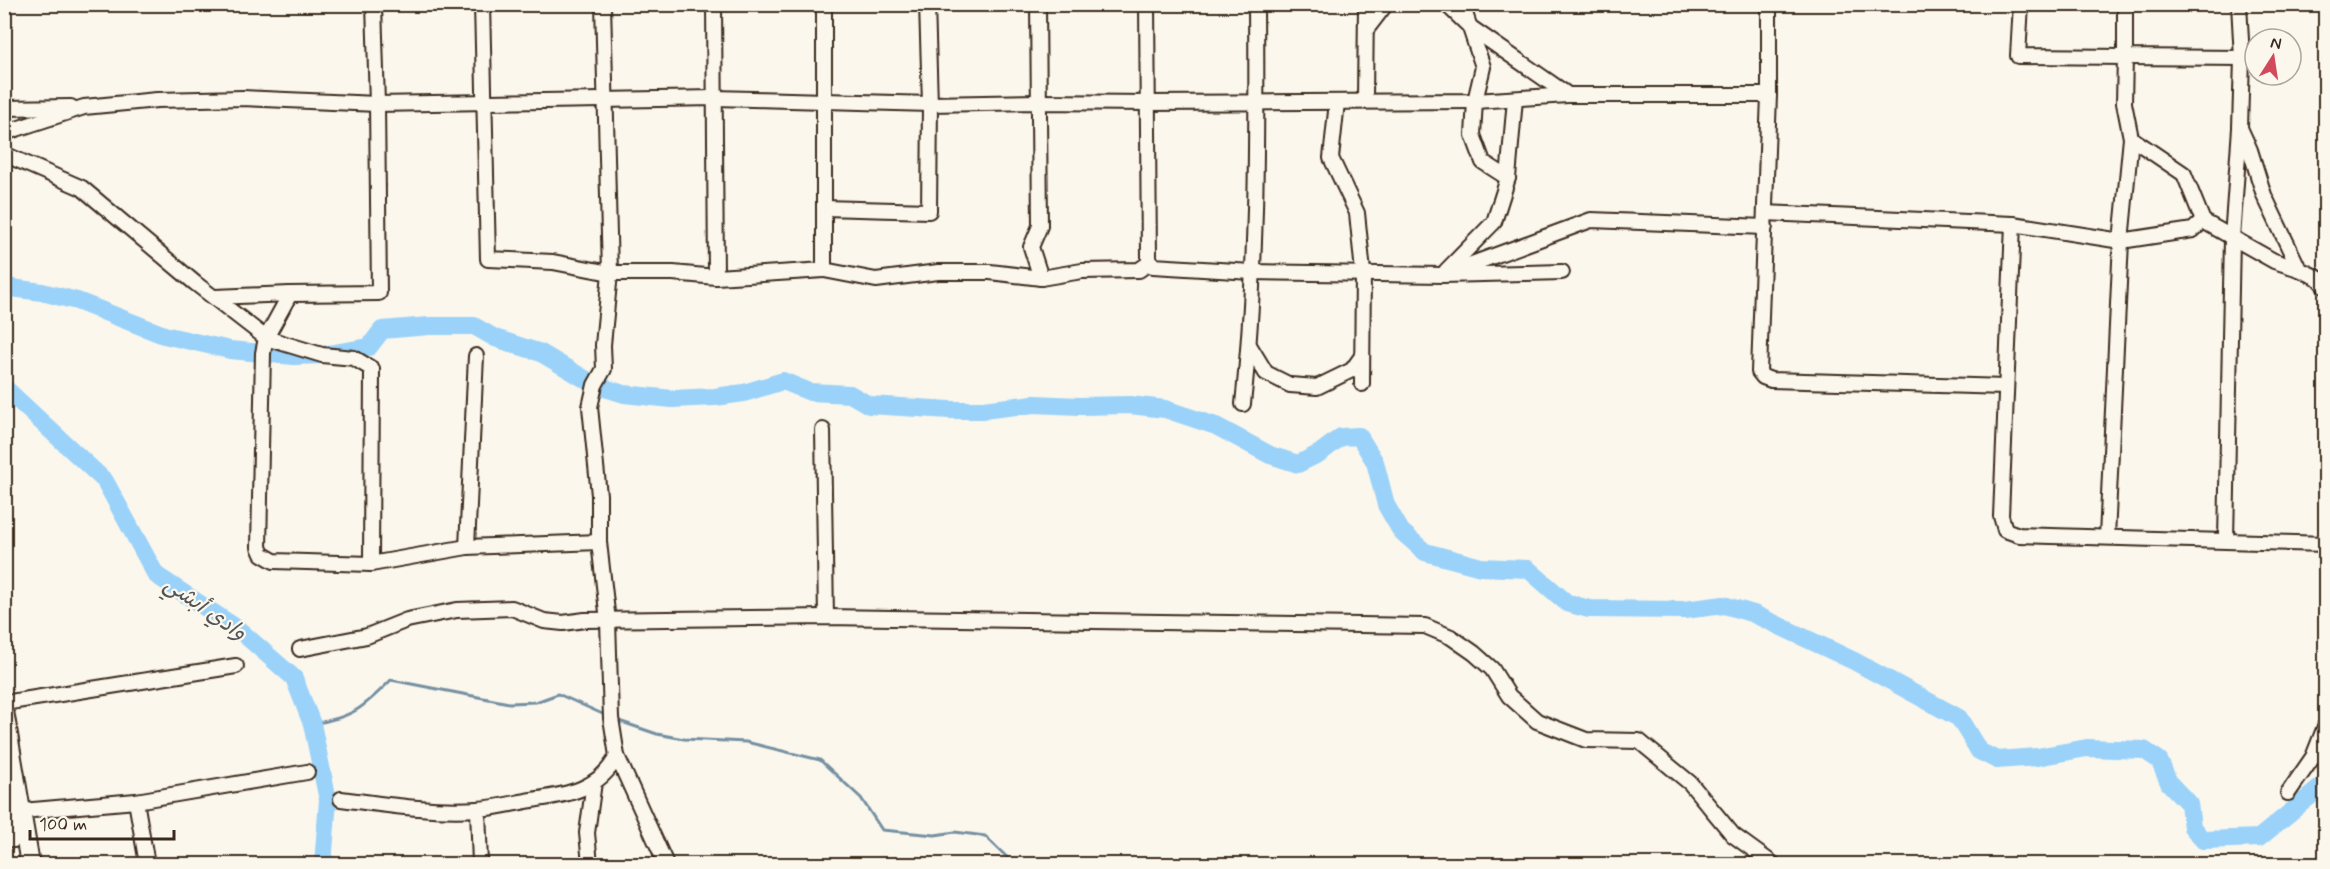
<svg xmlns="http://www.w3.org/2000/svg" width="2330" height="869" font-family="Mynerve,'Playpen Sans Arabic',sans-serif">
<rect width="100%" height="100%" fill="#fbf7ec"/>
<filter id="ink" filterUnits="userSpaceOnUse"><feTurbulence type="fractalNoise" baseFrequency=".0167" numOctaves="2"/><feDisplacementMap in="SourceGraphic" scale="12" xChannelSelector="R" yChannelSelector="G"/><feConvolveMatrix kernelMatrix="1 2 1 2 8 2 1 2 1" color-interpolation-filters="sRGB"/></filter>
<g filter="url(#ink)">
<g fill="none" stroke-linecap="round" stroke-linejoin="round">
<!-- stream -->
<g stroke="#748fa2" stroke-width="3">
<polyline points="616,720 657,734 684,739 746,742 820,760 861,798 882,830 935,835 955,832 985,836 1014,864"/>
<path d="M312,724C353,717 362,709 391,680L509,703L536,702L558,694L607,716"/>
</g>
<!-- river -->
<g stroke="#9ad2fa" stroke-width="18">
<polyline points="4,287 42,292 77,301 164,335 230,350 294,356 322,355 369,347 382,330 429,326 474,326 495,338 541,353 595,385 624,394 672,399 715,397 744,393 783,381 810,392 850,394 869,405 950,410 983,410 1034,404 1079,406 1130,405 1165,409 1216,426 1270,455 1298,464 1320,453 1341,437 1359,436 1375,462 1386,505 1401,531 1425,552 1481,567 1528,569 1567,603 1589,609 1684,610 1724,605 1754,614 1854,661 1959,718 1979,751 1997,760 2037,757 2087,748 2144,750 2159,760 2169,783 2189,804 2192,827 2203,840 2259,838 2326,783"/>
<polyline points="4,387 105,481 156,575 238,629 294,678 312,724 328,800 323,864"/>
</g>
<!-- minor casing -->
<g stroke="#3b2a1e" stroke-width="18">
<g id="minor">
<polyline points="374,4 377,104 379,293 290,294 266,338 263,353 259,547 262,554 274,561 371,564 467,547 599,542"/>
<polyline points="482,4 488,259 553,262 610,273 673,273 716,277 824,270 824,4"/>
<polyline points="603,4 610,273 603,345 604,369 595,385 590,407 599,495 599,542 608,621 611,718 617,756 666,864"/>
<polyline points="714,4 716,277"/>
<polyline points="1038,4 1040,226 1031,247 1041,278"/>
<polyline points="1147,4 1149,258 1153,266 1252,272 1443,275 1562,272"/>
<polyline points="1446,4 1470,27 1568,95"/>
<polyline points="1462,4 1483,67 1475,101 1473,135 1483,162 1508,178"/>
<polyline points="1769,4 1769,95 1759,372 1763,377 1771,380 2006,387"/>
<polyline points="2021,4 2018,56 2125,57 2124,103 2131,138 2184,174 2203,221 2274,261 2299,269 2318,278 2326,287"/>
<polyline points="2125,4 2125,57 2242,58"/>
<polyline points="2239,4 2242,58 2240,128 2250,150 2264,195 2299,269"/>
<polyline points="1366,30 1386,4"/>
<polyline points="1365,100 1366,4"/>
<polyline points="1337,102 1331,158 1357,213 1363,272 1362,384"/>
<polyline points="4,108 71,107"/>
<polyline points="4,133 84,107 157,100 243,98 377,104 715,98 930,104 1038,102 1148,103 1475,101 1568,95 1769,95"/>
<polyline points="4,154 82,188 195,283 266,338 322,355 354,358 372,369 371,564"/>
<polyline points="824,208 929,211 930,104 927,4"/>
<polyline points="1765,213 2013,224 2121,241 2193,230 2203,221"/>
<polyline points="2013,224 2001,516 2005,530 2019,535 2326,544"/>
<polyline points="824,270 876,280 938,272 990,272 1041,278 1082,271 1139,270 1149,263"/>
<polyline points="1446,271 1494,222 1508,178 1515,99"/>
<polyline points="1453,271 1591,220 1765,227"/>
<polyline points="215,297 290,294"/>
<polyline points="1249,345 1266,373 1290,385 1317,387 1352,370 1362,356"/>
<path d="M1243,404C1257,273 1257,136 1256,4"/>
<polyline points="823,430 826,617"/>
<polyline points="2107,537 2121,241 2131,138"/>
<polyline points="2226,540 2232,238 2240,128"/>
<polyline points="467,547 476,356"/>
<polyline points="300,649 367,636 407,620 457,610 512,608 544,621 563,623 585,620 826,617 1425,626 1451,637 1474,653 1492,669 1509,696 1537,721 1586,740 1639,741 1690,783 1733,835 1773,864"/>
<polyline points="4,703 236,666"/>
<polyline points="2288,793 2313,757 2326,724"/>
<path d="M341,799C386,805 433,812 478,809C496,808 514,803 532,800C566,795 600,790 617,756"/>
<polyline points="136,801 147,864"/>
<polyline points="478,809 480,864"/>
<polyline points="22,811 136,801 307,772"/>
<polyline points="590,864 587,833 594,782"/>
</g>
</g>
<!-- major casing -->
<g stroke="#3b2a1e" stroke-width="22">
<g id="major">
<polyline points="4,711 30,864"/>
<polyline points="4,784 14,838"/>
</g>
</g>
<!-- minor -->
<use href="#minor" stroke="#fbf7ec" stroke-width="14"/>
<!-- major -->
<use href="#major" stroke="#fbf7ec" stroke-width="18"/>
</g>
</g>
<g text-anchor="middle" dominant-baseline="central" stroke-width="4.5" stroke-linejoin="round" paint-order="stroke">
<!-- water labels -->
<g font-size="22" font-style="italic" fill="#535455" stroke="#fbf7ec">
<text transform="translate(205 609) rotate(35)">وادي أبشي</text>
</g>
</g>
<!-- margin -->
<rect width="2330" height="869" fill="none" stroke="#fbf7ec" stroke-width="24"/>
<rect x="12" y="12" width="2306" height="845" fill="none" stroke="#3b2a1e" stroke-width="2" filter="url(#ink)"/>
<!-- north arrow -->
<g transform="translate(2273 57) rotate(12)"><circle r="28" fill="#fbf7ec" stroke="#aea59a" stroke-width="1.5"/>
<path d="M0-4.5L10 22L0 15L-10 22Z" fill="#d1495b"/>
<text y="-9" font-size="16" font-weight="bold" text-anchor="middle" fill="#3b2a1e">N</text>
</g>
<!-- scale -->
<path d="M30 830v9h144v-9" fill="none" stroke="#3b2a1e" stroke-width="3"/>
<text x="39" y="830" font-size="18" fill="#3b2a1e" stroke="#fbf7ec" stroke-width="4.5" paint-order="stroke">100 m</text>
</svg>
